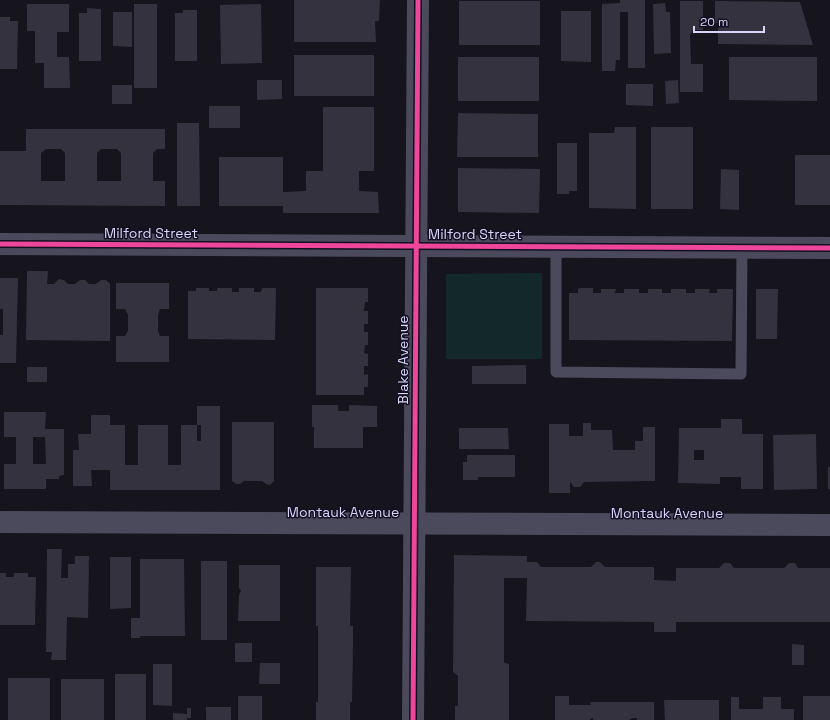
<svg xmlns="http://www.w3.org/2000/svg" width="830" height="720" font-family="'Space Grotesk',sans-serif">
<rect width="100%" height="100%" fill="#16141d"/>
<!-- green -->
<polygon fill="#132828" points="542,273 542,359 446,359 446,274"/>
<!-- building -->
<g fill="#34323f" fill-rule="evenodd">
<polygon points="294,0 380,0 379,21 375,21 376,42 294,42"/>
<polygon points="620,0 645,0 645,68 628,68 628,12 620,12 620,60 616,60 615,71 602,71 602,4 620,3"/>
<rect x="459" y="1" width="81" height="44"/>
<polygon points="680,1 703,1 703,30 693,30 690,35 691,64 703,64 703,92 680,92"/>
<polygon points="715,1 800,2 813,45 718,44 718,23 715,23"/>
<polygon points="665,3 666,12 670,12 671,53 654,54 653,4"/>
<polygon points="27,4 69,4 69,32 57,32 57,57 69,57 70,88 44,88 44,63 35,63 35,31 27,31"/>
<rect x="134" y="4" width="23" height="84"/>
<polygon points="261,4 262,63 221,64 220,5"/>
<polygon points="87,8 101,9 101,61 79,61 79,13 87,13"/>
<polygon points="183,10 197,10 197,61 175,61 175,13 183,13"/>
<polygon points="561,11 591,11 591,62 561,61"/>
<polygon points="113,12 132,12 132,47 113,46"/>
<polygon points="0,17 10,17 10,21 18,21 17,69 0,69"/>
<rect x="294" y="55" width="80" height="41"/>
<rect x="458" y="57" width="81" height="44"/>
<polygon points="729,57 817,57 817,101 729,100"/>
<polygon points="257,80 282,80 282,99 257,100"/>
<polygon points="678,80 679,103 666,104 665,81"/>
<polygon points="626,84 653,84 653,106 626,105"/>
<rect x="112" y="85" width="20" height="19"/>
<rect x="209" y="106" width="31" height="22"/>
<polygon points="323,107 374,107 374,171 359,171 359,191 378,192 379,213 283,213 283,206 219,206 219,157 283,157 283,192 306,191 306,171 323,171"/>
<polygon points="458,113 538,114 538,157 457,157"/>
<polygon points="177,123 199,123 200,206 177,206"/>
<polygon points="615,127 636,127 636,209 589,208 589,133 614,133"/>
<rect x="651" y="127" width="42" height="82"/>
<path d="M26,129H165V149H157L153,153V181H165V206L0,205V151H26ZM46,149H61L65,153V181H41V153ZM101,149H117L121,153V181H97V153Z"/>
<polygon points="557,143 577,143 577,191 569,191 569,194 557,194"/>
<rect x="795" y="155" width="35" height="50"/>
<polygon points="458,168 540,169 539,213 458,212"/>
<polygon points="721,169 739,170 739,210 720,209"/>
<polygon points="27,271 48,271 47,284 54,284 59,279 64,280 68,284 75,284 80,280 85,280 89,284 96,284 101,280 106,280 110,284 110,341 26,340"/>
<polygon points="0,278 18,278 16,363 0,363 0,335 3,335 3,309 0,309"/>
<polygon points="116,283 169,283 169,309 160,309 158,315 158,331 160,336 169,336 169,362 116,362 116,336 125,336 128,331 128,315 125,309 116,309"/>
<polygon points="196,288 209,288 209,291 217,291 217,288 232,288 232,292 239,292 239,288 254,288 254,292 261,292 262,288 276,288 275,340 188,339 188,291 196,291"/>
<polygon points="316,288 368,288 368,302 365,302 364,311 368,311 368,324 364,324 364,332 368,332 368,345 365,345 364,353 368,354 368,366 364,366 364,375 368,374 368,387 364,387 364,395 316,395"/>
<polygon points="580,288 593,288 593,293 601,293 601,289 616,289 615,293 624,293 624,289 639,289 639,293 648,293 648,289 662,289 662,293 671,293 671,289 686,289 686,293 695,293 695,289 710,289 709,293 717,293 717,289 733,289 732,341 569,340 569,293 578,293 578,289"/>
<polygon points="756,289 778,289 777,339 756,339"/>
<polygon points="526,365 526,384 472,384 472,366"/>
<rect x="27" y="367" width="20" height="15"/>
<polygon points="312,405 338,405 338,411 349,411 349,405 377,406 377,427 363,427 363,448 314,448 314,427 312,427"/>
<polygon points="197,406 220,406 220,490 110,490 110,470 91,470 92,486 73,486 73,450 79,450 78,434 91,434 91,415 110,415 110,425 125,425 125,465 138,465 138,425 168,425 168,465 181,465 181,425 197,425 197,441 201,441 201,425 197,425"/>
<path d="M4,412H46L45,429H64V475L59,476V479H46V489H4V464H16V437H4ZM33,437H45L46,464H33Z"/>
<path d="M721,419H742V434H763V489H741V477H720V484L678,483L679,428H721ZM694,450H704V460H694Z"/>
<polygon points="232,422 274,422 274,481 270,485 266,484 262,481 244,481 240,484 236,484 232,481"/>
<polygon points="583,423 591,423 591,430 612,430 613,450 635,450 635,441 643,441 643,427 655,427 655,481 584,482 580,487 574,487 570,482 570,493 549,493 549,424 569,424 569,436 583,436"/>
<polygon points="459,428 508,428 509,449 459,449"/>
<polygon points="816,434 817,489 774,490 773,435"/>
<polygon points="467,455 515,455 515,477 478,477 478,480 463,480 463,462 467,462"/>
<rect x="828" y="467" width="2" height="22"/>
<polygon points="47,549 62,549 61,578 68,578 68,564 75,564 75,556 89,556 88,618 67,617 66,660 51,660 52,652 46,652"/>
<polygon points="454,555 527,556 527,562 537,562 541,567 591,567 596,562 600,562 605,567 654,567 654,580 676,581 676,568 719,568 724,563 730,563 734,568 784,568 789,563 795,563 798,568 830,568 830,622 676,622 676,632 654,632 654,622 526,621 527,578 504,578 504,663 509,664 509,720 455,720 455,706 458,706 458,676 453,672"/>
<polygon points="110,557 131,557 131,608 110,609"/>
<polygon points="140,559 184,559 185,636 140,636 140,638 131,638 131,618 140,618"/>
<rect x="201" y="561" width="26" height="79"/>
<polygon points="239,565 280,565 280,621 238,621 239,595 241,591 239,588"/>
<polygon points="316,567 351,567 350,626 353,626 353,645 352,702 350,702 350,720 316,720 316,702 318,702 318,626 316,626"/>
<polygon points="0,573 6,573 6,577 14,577 14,573 28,573 28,577 36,577 35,625 0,625"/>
<rect x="235" y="643" width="17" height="19"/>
<polygon points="792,644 804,645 804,665 792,665"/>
<polygon points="260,663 280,663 280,684 259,684"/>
<polygon points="153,664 172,664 172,706 153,705"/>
<rect x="115" y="674" width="31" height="46"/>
<rect x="8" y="678" width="42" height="42"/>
<rect x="61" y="679" width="43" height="41"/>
<rect x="238" y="696" width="24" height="24"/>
<polygon points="555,696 569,696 569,705 591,705 590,702 654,702 654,720 637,720 637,718 634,718 630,719 630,720 593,720 593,718 590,719 590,720 555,720"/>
<rect x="803" y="696" width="27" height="24"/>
<polygon points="731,697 739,697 739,709 763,709 763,697 781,697 781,709 794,709 794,720 731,720"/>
<polygon points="664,700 719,700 719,720 665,720"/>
<rect x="206" y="707" width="25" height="13"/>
<polygon points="187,708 191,708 191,718 187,718 187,720 173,720 173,713 187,714"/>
</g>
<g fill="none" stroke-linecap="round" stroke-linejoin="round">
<!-- lane -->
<polyline stroke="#4b4a5d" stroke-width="11" points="556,247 556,372 741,374 742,248"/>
<!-- street -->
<g stroke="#4b4a5d" stroke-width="22">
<polyline points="0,244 830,248"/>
<polyline points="0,522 830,525"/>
<polyline points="413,720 418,0"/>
</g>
<!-- cycleway casing -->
<g stroke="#131021" stroke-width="8">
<g id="cycleway">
<polyline points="0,244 830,248"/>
<polyline points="413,720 418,0"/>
</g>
</g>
<!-- cycleway -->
<use href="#cycleway" stroke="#ed469a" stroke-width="5"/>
</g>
<g text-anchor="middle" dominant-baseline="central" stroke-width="3" stroke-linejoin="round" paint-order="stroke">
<!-- street labels -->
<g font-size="14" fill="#dad4fb" stroke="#131021">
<text x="151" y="233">Milford Street</text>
<text x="475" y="234">Milford Street</text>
<text transform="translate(403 360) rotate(-90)">Blake Avenue</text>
<text x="343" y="512">Montauk Avenue</text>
<text x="667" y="513">Montauk Avenue</text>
</g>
</g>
<!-- scale -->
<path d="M694 26v6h70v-6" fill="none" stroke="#dad4fb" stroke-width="2"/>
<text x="700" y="26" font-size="12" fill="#dad4fb" stroke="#131021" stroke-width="3" paint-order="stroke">20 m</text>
</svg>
